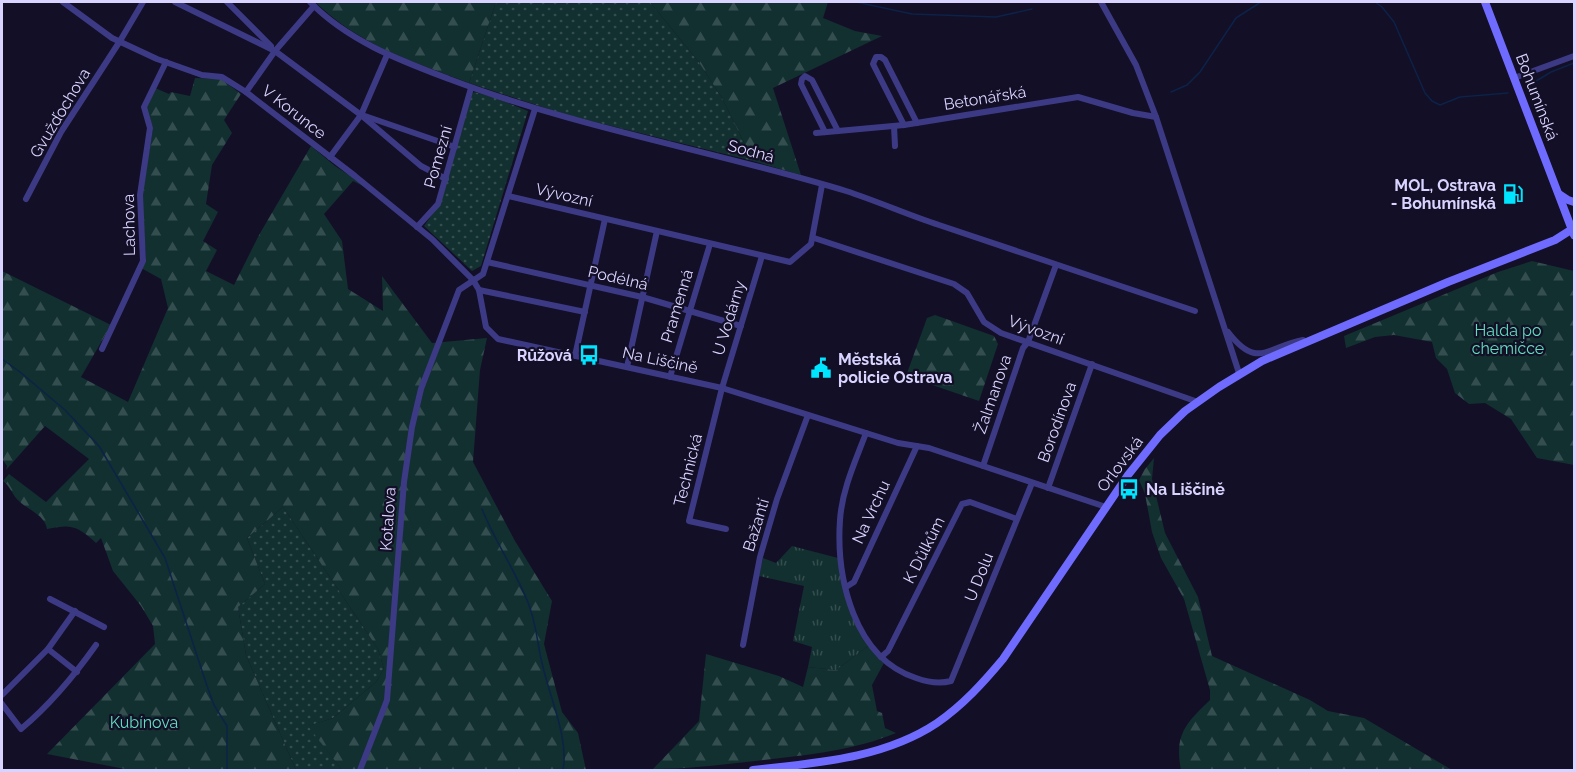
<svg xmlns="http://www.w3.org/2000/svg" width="1576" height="772" font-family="Raleway,sans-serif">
<defs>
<pattern id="grass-dots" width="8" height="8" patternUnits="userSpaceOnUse" patternTransform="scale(1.5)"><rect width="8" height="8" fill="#12302f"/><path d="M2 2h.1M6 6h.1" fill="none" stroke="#344d4e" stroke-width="1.8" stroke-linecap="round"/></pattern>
<pattern id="forest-firs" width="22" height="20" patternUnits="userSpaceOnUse" patternTransform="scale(1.5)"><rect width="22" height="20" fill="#12302f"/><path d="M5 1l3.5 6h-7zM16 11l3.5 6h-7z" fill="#344d4e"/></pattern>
<pattern id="park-tufts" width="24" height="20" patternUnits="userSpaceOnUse" patternTransform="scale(1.5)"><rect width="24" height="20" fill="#12302f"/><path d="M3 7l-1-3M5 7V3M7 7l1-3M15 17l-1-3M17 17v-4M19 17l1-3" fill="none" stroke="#344d4e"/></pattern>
</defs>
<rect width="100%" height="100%" fill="#130f26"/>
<!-- grass -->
<g fill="url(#grass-dots)">
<polygon points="496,2 650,2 698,61 722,98 753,161 567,115 469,83"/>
<polygon points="474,92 496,98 528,111 481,266 472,271 424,226 439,205 470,96"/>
<polygon points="283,507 378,649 384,669 376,682 333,718 309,726 342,770 296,770 246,655 238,607 265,584 247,538"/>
</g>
<!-- forest -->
<g fill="url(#forest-firs)">
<path d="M315,2H496L469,83C409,60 363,47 315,2Z"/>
<polygon points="650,2 828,2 823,18 855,31 882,36 773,88 801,175 753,161 722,98 698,61"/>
<path d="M195,78L221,79L241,94L224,120L232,133L212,165L206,204L218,212L203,241L217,250L206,271L234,285L259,235L311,146L335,166L373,191L353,181L324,214L342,241L348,289L383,311L382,276L432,343L487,338L480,370L473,462L515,541L552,601L544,644L562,712L578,733L586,770H342L308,726L333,718L376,682L384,669L378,649L283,507L247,538L265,584L238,607L246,655L296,770H124L125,769L47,754L155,644L153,626L141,606L113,571L101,538L96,543C77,526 72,524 47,529C45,515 28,510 19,501C12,495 11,487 3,481L9,474L46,502L89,459L45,426L6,470L7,466L2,459V271L111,325L81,377L128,402L168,308L161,279L141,268L146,259L142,196L153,128L146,107L155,88L169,94L171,92L190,96Z"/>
<polygon points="1532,261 1574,271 1574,465 1537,458 1511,419 1485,403 1469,404 1455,393 1447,369 1436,358 1432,342 1394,335 1375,337 1346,348 1344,336 1498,272"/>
<polygon points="935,315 994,336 998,344 979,401 906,376 927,318"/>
<path d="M1154,458L1152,479L1165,533L1198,597L1212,656L1310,700L1328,711L1364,718L1452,770H1181C1174,735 1186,723 1210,700V690L1184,599L1161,558L1152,532L1145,494L1139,480L1145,469Z"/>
<path d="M868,646L884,663L872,685L877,711L882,713L885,728L896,733C855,750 808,755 764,760C727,764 691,769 653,769L699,721L706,654L779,676L803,687L808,667L836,670Z"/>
</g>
<!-- park -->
<path fill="url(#park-tufts)" d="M792,546L838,558C845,591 850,617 868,646L836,670L808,667L812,647L793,641L804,586L759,576L763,558L776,563Z"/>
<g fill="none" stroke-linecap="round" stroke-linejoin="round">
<!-- stream -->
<g stroke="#0c2248" stroke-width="1.5">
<polyline points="856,2 912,14 996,17 1032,9"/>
<polyline points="1375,2 1382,7 1394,22 1425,93 1432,101 1440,105 1460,97 1508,93"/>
<polyline points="1528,86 1551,72 1574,63"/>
<polyline points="1171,92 1187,85 1200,72 1236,18 1261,2"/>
<polyline points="2,359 20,372 65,410 99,446 165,558 207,686 214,705 227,726 227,770"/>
<path d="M482,509C495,541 514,569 527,600C536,620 537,642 542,663C549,696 569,737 563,770"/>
</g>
<!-- street -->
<g stroke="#3d3a85" stroke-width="6">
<polyline points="63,2 112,38 157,59 202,75 222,77 246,92 355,176 432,239 473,280 479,290 486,327 498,339 722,388 898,443 929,448 1106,507"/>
<polyline points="175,2 275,51 361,115 421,166 446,179"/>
<polyline points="227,2 271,46"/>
<path d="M310,2C348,41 399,60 449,79C578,128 714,151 846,191C877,201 908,215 939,225C1024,254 1110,282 1195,311"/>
<polyline points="1101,2 1136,65 1156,117 1239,373"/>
<polyline points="1514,78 1574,56"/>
<polyline points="246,92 275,51 314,6"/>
<polyline points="362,115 455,147"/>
<polyline points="904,125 873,64 876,57 881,57 885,60 917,123"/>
<polyline points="894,126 895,146"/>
<polyline points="825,132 801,84 802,79 805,76 812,80 838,131"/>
<polyline points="816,133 904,125 1078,97 1133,113 1156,117"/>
<polyline points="330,157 361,115 387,55"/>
<polyline points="508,196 790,262 811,244 822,185"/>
<polyline points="26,199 61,132 120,41 143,2"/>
<polyline points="417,227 438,204 471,88"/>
<polyline points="814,238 954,284 967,293 984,322 1001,333 1198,402"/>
<polyline points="487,262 642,297 741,326"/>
<polyline points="479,290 585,312"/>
<path d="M1228,332C1257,370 1267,347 1303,340"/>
<polyline points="102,349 143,261 140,195 150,128 144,107 166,62"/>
<polyline points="575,356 605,219"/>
<polyline points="627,367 657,231"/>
<polyline points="670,377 710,244"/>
<path d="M866,433C855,462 842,490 840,520C836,578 854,658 916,678C927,682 940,684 951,681L1032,483"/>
<polyline points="983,466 1023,348 1028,342 1056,265"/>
<polyline points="1048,488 1092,364"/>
<polyline points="726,529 689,521 722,388 762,256"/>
<polyline points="846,587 854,582 917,446"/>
<polyline points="50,599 104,627"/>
<polyline points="743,645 760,557 777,499 808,415"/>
<polyline points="48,649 77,672"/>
<polyline points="881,657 888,651 962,504 970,502 1017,519"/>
<polyline points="2,695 48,649 75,611"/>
<path d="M2,704L21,729C51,704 74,676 96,645"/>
<polyline points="360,770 387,700 404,482 412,427 421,389 459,290 483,274 535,109"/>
</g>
<!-- secondary -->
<g stroke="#6f6bff" stroke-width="8">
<polyline points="1485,2 1574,235"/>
<polyline points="1559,194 1568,200 1574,202"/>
<path d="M753,770C815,763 883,759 937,723C963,705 983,683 1003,659L1128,475L1160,435L1185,411L1219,387L1262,361L1448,282L1555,240L1574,228"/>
</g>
</g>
<!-- icons -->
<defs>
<g id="fuel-bare" transform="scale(1.62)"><path d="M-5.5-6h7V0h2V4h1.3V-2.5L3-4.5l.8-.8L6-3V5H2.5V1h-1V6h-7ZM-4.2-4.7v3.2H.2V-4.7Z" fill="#00e5ff" stroke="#130f26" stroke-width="2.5" paint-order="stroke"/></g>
<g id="bus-bare" transform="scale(1.62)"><path d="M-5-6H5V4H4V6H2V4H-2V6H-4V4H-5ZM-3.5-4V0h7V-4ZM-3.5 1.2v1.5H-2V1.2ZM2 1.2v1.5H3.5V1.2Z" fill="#00e5ff" stroke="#130f26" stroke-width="2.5" paint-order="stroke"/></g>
<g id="civic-bare" transform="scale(1.62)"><path d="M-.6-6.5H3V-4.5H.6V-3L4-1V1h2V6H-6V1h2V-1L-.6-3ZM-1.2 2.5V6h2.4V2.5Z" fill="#00e5ff" stroke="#130f26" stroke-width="2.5" paint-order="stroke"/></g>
</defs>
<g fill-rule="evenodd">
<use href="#fuel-bare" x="1513" y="194"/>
<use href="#bus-bare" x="589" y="355"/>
<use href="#civic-bare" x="821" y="368"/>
<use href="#bus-bare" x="1129" y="489"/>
</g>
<g text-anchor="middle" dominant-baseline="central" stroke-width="4.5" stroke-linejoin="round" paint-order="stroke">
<!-- street labels -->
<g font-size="16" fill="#d9d4ff" stroke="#130f26">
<text transform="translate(1537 97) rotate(69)">Bohumínská</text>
<text transform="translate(985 98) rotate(-9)">Betonářská</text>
<text transform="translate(294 112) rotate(38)">V Korunce</text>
<text transform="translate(60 113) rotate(-59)">Gvužďochova</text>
<text transform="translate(751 151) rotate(15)">Sodná</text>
<text transform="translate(438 157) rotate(-74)">Pomezní</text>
<text transform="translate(564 195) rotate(13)">Vývozní</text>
<text transform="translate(129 225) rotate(-91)">Lachova</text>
<text transform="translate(618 278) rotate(13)">Podélná</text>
<text transform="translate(677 306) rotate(-73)">Pramenná</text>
<text transform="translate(729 318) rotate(-73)">U Vodárny</text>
<text transform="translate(1036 330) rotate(20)">Vývozní</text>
<text transform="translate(660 360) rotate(12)">Na Liščině</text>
<text transform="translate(993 394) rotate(-71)">Žalmanova</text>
<text transform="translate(1057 422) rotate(-70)">Borodínova</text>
<text transform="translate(1120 464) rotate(-53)">Orlovská</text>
<text transform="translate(688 470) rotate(-76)">Technická</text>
<text transform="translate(871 512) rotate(-65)">Na Vrchu</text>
<text transform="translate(388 519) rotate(-86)">Kotalova</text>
<text transform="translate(756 525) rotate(-73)">Bažantí</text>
<text transform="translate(924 550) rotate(-63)">K Důlkům</text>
<text transform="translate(979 577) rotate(-68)">U Dolu</text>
</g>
<!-- poi labels -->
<g font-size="16" font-weight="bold" fill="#d9d4ff" stroke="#130f26" text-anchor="end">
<text x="1496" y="185">MOL, Ostrava<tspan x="1496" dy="18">- Bohumínská</tspan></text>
<text x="572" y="355">Růžová</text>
<text x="838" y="359" text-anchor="start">Městská<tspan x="838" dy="18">policie Ostrava</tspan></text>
<text x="1146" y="489" text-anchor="start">Na Liščině</text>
</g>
<!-- park labels -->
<g font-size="16" fill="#5fe0c0" stroke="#130f26">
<text x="1508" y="330">Halda po<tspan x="1508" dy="18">chemičce</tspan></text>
<text x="144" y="722">Kubínova</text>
</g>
</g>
<!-- border -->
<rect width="1576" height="772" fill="none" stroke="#d9d4ff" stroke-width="6"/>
</svg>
